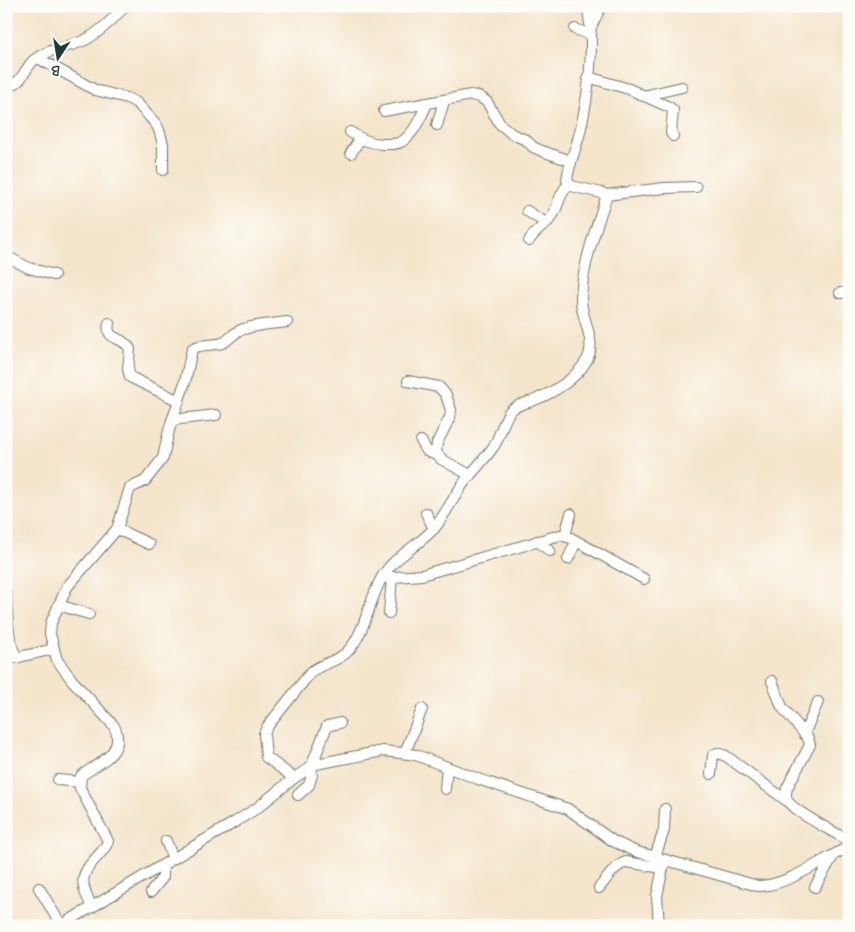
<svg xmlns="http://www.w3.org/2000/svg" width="855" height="932" font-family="Mynerve,sans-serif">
<rect width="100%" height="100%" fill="#fdfcf7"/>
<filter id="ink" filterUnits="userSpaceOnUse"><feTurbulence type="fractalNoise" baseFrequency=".02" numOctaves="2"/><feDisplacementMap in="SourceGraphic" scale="10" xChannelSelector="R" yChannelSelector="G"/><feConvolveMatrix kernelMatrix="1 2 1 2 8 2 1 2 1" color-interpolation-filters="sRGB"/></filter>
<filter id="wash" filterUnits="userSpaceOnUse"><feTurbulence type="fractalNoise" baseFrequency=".0096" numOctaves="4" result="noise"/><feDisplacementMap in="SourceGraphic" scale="20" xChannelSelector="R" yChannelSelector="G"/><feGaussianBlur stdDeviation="1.12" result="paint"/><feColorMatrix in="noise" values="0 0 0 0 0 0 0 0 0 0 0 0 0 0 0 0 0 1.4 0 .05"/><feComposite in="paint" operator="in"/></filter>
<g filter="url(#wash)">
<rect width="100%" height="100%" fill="#f4e5cb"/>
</g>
<g filter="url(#ink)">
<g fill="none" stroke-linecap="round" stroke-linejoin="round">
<!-- minor casing -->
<g stroke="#6a7869" stroke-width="12">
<g id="minor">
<polyline points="591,27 601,6"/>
<polyline points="575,29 591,35"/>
<polyline points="38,58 95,90 127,98 137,103 156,124 159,130 163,144 163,170"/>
<polyline points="588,77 629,89 669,107 673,110 671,133 673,136"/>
<path d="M6,86C22,85 23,71 33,61C47,48 70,48 87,39C101,31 114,18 125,6"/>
<polyline points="643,96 682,87"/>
<polyline points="384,111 471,95 480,97 487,102 500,124 512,134 526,140 533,147 542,151 571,161"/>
<polyline points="437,125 444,101"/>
<path d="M350,132C361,139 369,143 382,144C388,144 396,145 401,142C414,135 421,116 427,104"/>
<polyline points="351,153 360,139"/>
<polyline points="606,195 664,188 696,187"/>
<polyline points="527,211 546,223"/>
<path d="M529,241C535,230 546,226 553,215C559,205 559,193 569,184"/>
<polyline points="6,256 29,268 54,275"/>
<polyline points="840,293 849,292"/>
<path d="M109,323C105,342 123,335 130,349L128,369L130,377L179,401"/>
<polyline points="408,381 439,387 446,395 451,410 450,417 437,443 436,452 441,459 470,475"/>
<polyline points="172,420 216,415"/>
<polyline points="421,441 427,451 437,455"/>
<polyline points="426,513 434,529"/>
<polyline points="117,529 149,544"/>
<polyline points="565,535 571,514"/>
<polyline points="537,541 550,551"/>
<polyline points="568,559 576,542"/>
<polyline points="382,578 422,575 432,572 560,535 571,538 644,579"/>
<path d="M6,594C7,607 7,651 19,657L54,649"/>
<polyline points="58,605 89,614"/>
<polyline points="389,613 392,577"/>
<polyline points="6,659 19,657"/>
<path d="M772,681L782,707L808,738L810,745L787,788C786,792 785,796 787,800C793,812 835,832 849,841"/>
<polyline points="804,734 818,702"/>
<polyline points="405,753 422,709"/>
<polyline points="711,774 713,755 717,753 726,756 787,801"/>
<path d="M294,778L266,757L264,734L267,727L311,672C322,663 337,662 347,652C365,634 369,600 382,577C395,555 421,545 437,525C446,512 454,497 463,484C473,471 485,459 494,446C500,436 504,419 510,411C516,404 529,403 537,399C554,392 575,379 585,363C599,344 582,321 581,301C581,271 596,227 606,198V195L602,193L571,186L567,180C569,165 575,150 579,136C588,100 596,42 587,6"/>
<polyline points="58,780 80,782"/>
<polyline points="445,789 447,767"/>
<polyline points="298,795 309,785 312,775 311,767 327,726 340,723"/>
<polyline points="166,841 173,859"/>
<polyline points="655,857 664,830 665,809"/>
<polyline points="815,887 833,856"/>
<polyline points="39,888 61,925"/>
<path d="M599,888C607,879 614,866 626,862L663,868"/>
<polyline points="151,892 163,877 163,865"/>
<path d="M92,907C81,885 78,876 97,857C101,852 106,848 108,841L80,788L81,776C98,763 127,753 114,726L72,680L57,660L50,634L51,623L67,587L117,529L130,488L145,481L163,458L169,430L185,382L192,349C200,343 212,346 222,343C228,341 232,335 237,332C249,325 274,324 287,322"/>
<path d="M60,926L235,822L257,808L294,778L316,764L383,751L401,753L416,755L478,779L568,809L613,841L634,851L758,886C788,886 822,859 849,847"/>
<polyline points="659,926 657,896 664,863"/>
</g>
</g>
<!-- minor -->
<use href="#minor" stroke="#fff" stroke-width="10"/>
</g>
</g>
<!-- margin -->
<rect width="855" height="932" fill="none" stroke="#fdfcf7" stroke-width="25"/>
<!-- north arrow -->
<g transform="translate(58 58) rotate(192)" stroke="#fdfcf7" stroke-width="4" paint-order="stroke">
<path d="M0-4L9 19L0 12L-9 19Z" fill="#1f3d34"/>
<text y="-8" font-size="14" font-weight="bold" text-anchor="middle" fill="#1f3d34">B</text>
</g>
</svg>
